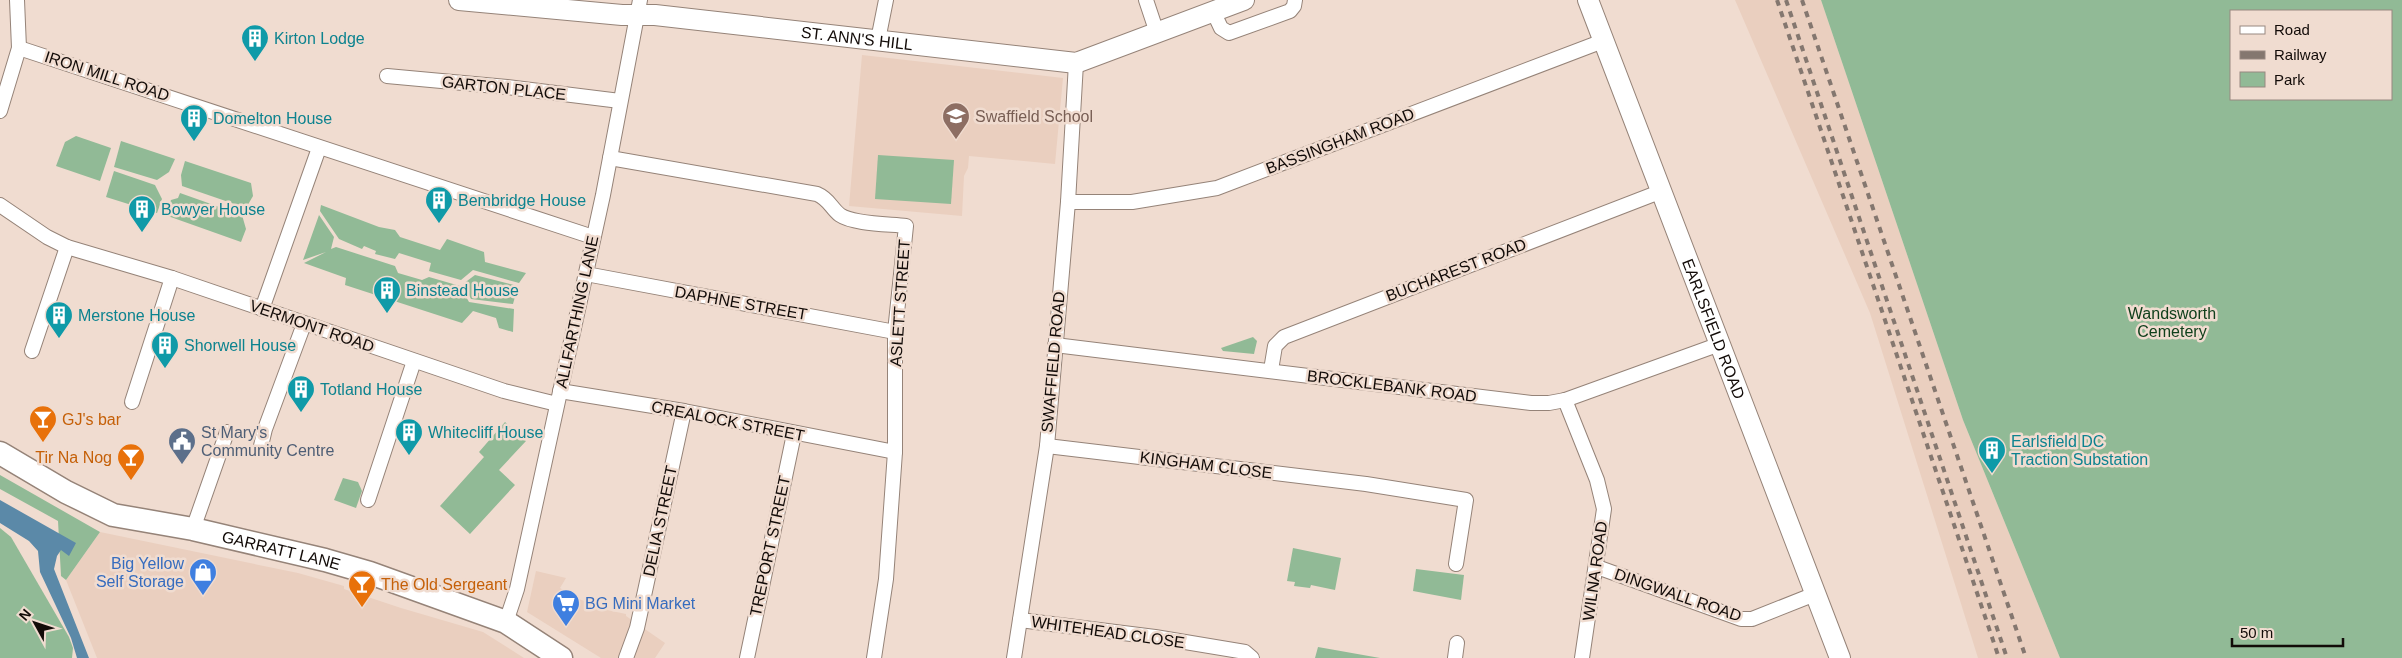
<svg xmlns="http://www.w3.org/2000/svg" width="2402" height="658" font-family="Helvetica,sans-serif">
<rect width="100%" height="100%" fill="#f0dcd0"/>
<!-- built -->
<g fill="#eacfbf">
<polygon points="1735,0 1821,0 1963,420 2060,658 1978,658 1870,313"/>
<polygon points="862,55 1063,78 1055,164 969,156 968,168 964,176 962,216 849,206"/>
<polygon points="100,532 298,573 344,586 344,589 401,608 483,632 524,658 97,658 66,580"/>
<polygon points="536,571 566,578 560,588 578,599 585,601 588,606 626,614 626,616 665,643 655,658 601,658 527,612"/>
</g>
<!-- green -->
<g fill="#91ba96" fill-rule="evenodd">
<path d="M1821,0H2402V658H2060L1963,420ZM2231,11H2391V99H2231Z"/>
<polygon points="76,136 111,148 100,181 56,166 65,142"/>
<polygon points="121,141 175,159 169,172 157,180 114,167"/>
<polygon points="878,155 954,160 951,204 875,199"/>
<polygon points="185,161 251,183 253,196 246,208 182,186 181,175"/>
<polygon points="114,171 155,185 162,199 157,213 106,197"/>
<polygon points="180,193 242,215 246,229 241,242 165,215 171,200 178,198"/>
<polygon points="321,205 379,227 395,230 400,237 440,250 447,239 484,252 485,262 526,273 519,283 473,270 461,280 429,271 431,263 399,253 395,259 375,254 376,251 364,246 362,249 339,239 320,211"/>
<polygon points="319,215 334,237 331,249 336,247 395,266 398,273 422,280 429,277 460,286 469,302 514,309 513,332 499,328 496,318 473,311 462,323 345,285 346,278 304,263 326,252 303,260"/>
<polygon points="475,275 518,286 513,304 471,299 463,284"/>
<polygon points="1253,337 1257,341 1254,354 1223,351 1221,348"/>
<polygon points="505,422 526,441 499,470 515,485 470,534 440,506 484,457 479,452"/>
<polygon points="0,475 100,532 66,580 61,576 58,521 0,489"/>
<polygon points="343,478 358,482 362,491 356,508 334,500"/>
<polygon points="0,528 11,537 69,637 73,648 72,658 0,658"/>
<polygon points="1293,548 1341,558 1335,590 1311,585 1310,588 1294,586 1295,582 1287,581"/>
<polygon points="1416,569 1464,575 1461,600 1413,591"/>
<polygon points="1318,647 1380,658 1315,658"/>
</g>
<!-- water -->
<polygon fill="#5b89a8" points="0,500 76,543 69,556 61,550 57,556 54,569 89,658 77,658 71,638 40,572 38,551 29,541 0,523"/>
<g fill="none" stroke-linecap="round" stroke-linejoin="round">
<!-- street casing -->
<g stroke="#958378" stroke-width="16">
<g id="street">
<polyline points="1146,0 1157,33"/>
<polyline points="1213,11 1221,28 1229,33 1290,11 1294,6 1295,0"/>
<polyline points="878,40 886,0"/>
<polyline points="19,48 593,237"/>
<polyline points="387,76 507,87 620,101"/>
<polyline points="0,111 19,48 17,0"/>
<path d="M610,158L817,194C829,199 831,208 840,215C853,224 889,224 906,226L895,332V452L886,579L874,658"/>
<polyline points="1068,202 1132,202 1217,188 1603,41"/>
<polyline points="0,205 47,237 67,247 172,278 504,391 557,404"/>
<polyline points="586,274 895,332"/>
<polyline points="262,309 319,148"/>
<polyline points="1055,345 1531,403 1549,403 1565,400 1720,344"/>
<polyline points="32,351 67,247"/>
<polyline points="1271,370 1275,346 1284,337 1662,191"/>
<polyline points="560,391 684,411 895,452"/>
<polyline points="1565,400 1597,480 1604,509 1582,658"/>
<polyline points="132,402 172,278"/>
<polyline points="1047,446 1366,484 1466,500 1456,564"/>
<polyline points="260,450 265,429 304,324"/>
<polyline points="368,500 414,361"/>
<polyline points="193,529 227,432"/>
<polyline points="1597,567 1741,619 1752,619 1815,594"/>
<polyline points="1020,620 1155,637 1245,652 1252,658"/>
<polyline points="506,622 517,589 603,195 640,0"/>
<polyline points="626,658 637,628 684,411"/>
<polyline points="747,658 794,434"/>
<polyline points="1014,658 1047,446 1068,202 1076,63"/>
<polyline points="1455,658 1457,643"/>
</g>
</g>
<!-- secondary casing -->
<g stroke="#958378" stroke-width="22">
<g id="secondary">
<path id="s1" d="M459,0L622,15H655L1076,63L1244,0"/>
<path id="s2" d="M1588,0L1840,658"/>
</g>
</g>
<!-- primary casing -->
<g stroke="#958378" stroke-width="25">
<g id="primary">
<path id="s3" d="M0,453L66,492L113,515L193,529L325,560L370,573L506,622L561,658"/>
</g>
</g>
<!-- street -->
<use href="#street" stroke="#fff" stroke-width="14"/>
<!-- secondary -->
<use href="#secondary" stroke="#fff" stroke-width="20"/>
<!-- primary -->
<use href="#primary" stroke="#fff" stroke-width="22"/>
<!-- rail -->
<g stroke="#84776f" stroke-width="4" stroke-dasharray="6 6" stroke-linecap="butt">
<polyline points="1777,0 1999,658"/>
<polyline points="1786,0 2007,658"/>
<polyline points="1802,0 2026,658"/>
</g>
</g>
<!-- icons -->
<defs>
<g id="building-pin" transform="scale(1.4375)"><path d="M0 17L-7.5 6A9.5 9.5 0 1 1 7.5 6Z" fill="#0f9aa8" stroke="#f0dcd0"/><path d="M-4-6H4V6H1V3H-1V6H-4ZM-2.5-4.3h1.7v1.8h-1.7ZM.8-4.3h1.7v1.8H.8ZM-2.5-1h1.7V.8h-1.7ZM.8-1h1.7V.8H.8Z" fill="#fff"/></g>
<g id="school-pin" transform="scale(1.4375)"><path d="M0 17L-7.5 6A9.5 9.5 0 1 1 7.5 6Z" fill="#8d6e63" stroke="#f0dcd0"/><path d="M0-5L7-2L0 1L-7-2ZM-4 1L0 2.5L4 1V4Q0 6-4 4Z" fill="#fff"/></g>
<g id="bar-pin" transform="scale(1.4375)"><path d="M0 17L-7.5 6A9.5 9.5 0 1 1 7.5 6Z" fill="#e8710a" stroke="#f0dcd0"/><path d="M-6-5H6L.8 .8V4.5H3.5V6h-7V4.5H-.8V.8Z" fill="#fff"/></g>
<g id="civic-pin" transform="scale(1.4375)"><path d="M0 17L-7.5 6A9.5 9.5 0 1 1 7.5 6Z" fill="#5c6f8a" stroke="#f0dcd0"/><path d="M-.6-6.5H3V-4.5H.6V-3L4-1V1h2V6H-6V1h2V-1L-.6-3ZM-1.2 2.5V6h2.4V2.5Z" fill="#fff"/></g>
<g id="shop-pin" transform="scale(1.4375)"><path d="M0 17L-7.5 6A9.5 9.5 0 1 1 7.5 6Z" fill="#3f7fe0" stroke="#f0dcd0"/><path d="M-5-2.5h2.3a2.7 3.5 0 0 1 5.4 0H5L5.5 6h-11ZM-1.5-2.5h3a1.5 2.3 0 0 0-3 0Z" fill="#fff"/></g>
<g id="supermarket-pin" transform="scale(1.4375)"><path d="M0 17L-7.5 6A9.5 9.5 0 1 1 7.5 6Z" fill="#3f7fe0" stroke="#f0dcd0"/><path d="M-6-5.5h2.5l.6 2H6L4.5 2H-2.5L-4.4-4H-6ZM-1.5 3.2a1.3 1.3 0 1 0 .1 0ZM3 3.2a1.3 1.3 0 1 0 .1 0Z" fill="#fff"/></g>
</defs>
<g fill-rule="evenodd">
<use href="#building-pin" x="255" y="38"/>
<use href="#school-pin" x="956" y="116"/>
<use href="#building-pin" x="194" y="118"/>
<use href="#building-pin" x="439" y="200"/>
<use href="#building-pin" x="142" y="209"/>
<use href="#building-pin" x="387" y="290"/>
<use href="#building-pin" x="59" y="315"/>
<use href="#building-pin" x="165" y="345"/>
<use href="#building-pin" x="301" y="389"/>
<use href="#bar-pin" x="43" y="419"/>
<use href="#building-pin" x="409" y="432"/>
<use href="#civic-pin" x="182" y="441"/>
<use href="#building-pin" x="1992" y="450"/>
<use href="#bar-pin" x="131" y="457"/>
<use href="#shop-pin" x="203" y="572"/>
<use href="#bar-pin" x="362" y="584"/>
<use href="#supermarket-pin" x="566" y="603"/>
</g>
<g text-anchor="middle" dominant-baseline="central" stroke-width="5" stroke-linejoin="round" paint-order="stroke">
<!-- culture labels -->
<g font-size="16" fill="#0d838f" stroke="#f0dcd0" text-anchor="start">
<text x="274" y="38">Kirton Lodge</text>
<text x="213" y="118">Domelton House</text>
<text x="458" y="200">Bembridge House</text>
<text x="161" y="209">Bowyer House</text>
<text x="406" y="290">Binstead House</text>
<text x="78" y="315">Merstone House</text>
<text x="184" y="345">Shorwell House</text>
<text x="320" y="389">Totland House</text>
<text x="428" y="432">Whitecliff House</text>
<text x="2011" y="441">Earlsfield DC<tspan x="2011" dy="18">Traction Substation</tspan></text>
</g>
<!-- street labels -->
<g font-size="16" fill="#120b08" stroke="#f0dcd0">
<text stroke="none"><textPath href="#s1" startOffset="400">ST. ANN'S HILL</textPath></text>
<text transform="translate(107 76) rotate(18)">IRON MILL ROAD</text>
<text transform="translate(504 88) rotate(6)">GARTON PLACE</text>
<text transform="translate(1340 141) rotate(-21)">BASSINGHAM ROAD</text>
<text transform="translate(1456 270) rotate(-21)">BUCHAREST ROAD</text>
<text transform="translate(741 303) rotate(10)">DAPHNE STREET</text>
<text transform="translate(900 303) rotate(-86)">ASLETT STREET</text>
<text transform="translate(577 312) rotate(-78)">ALLFARTHING LANE</text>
<text transform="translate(312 326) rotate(19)">VERMONT ROAD</text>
<text stroke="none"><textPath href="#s2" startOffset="352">EARLSFIELD ROAD</textPath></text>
<text transform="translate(1053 362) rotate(-85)">SWAFFIELD ROAD</text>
<text transform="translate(1392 386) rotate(7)">BROCKLEBANK ROAD</text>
<text transform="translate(728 421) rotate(11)">CREALOCK STREET</text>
<text transform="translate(1206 465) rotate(7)">KINGHAM CLOSE</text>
<text transform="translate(660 521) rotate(-78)">DELIA STREET</text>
<text transform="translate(770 546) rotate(-78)">TREPORT STREET</text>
<text stroke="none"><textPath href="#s3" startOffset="301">GARRATT LANE</textPath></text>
<text transform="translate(1595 571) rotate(-82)">WILNA ROAD</text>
<text transform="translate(1678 595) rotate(19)">DINGWALL ROAD</text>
<text transform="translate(1108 632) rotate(8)">WHITEHEAD CLOSE</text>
</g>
<!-- education labels -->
<g font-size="16" fill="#785e54" stroke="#f0dcd0" text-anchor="start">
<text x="975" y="116">Swaffield School</text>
</g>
<!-- park labels -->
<g font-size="16" fill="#10401c" stroke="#f0dcd0">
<text x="2172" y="313">Wandsworth<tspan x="2172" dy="18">Cemetery</tspan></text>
</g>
<!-- food labels -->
<g font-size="16" fill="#c56008" stroke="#f0dcd0" text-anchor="start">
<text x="62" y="419">GJ's bar</text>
<text x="112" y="457" text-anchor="end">Tir Na Nog</text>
<text x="381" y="584">The Old Sergeant</text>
</g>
<!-- service labels -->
<g font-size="16" fill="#4e5e75" stroke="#f0dcd0" text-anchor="start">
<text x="201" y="432">St Mary's<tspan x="201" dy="18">Community Centre</tspan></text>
</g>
<!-- shop labels -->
<g font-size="16" fill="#366cbe" stroke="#f0dcd0" text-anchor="end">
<text x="184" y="563">Big Yellow<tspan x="184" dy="18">Self Storage</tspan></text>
<text x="585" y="603" text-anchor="start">BG Mini Market</text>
</g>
</g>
<!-- legend -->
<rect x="2230" y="10" width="162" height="90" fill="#f0dcd0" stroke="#978880"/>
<rect x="2240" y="26" width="25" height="8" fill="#ffffff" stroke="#978880"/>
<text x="2274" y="35" font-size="15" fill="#120b08">Road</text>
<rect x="2240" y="51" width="25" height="8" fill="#84776f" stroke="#978880"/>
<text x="2274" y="60" font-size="15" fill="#120b08">Railway</text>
<rect x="2240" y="72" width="25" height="15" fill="#91ba96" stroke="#978880"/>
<text x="2274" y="85" font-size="15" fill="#120b08">Park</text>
<!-- north arrow -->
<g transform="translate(35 623) rotate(310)" stroke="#f0dcd0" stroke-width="4" paint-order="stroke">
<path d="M0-4L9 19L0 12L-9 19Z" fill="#120b08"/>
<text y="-8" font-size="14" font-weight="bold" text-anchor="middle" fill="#120b08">N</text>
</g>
<!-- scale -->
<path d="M2232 638v8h111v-8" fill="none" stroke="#120b08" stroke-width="2.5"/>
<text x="2240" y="638" font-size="15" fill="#120b08" stroke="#f0dcd0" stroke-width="4" paint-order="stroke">50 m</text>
</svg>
